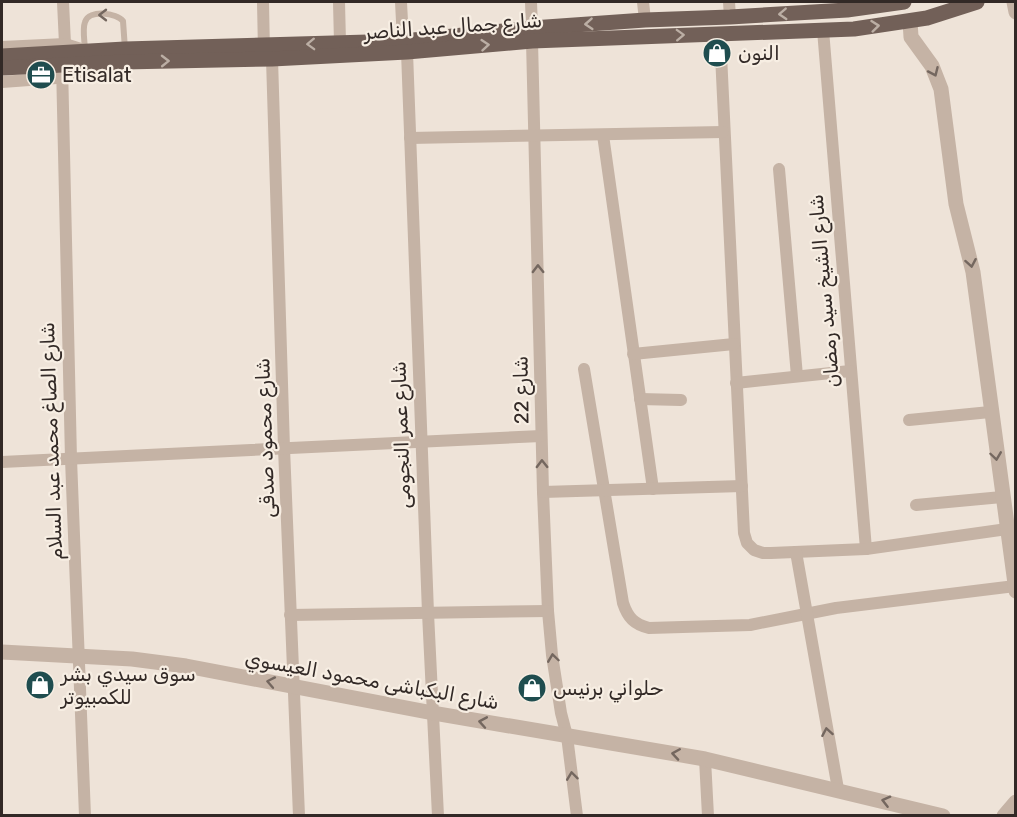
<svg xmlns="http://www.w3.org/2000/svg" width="1017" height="817" font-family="Rubik,'Noto Sans Arabic',sans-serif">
<rect width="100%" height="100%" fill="#eee3d8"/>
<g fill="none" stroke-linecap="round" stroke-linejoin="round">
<!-- service -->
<path stroke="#c5b3a5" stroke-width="6" d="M85,51C85,42 82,30 85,22C89,9 117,13 123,21L125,49"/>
<!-- minor -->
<g stroke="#c5b3a5" stroke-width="12">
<polyline points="63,2 65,44"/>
<polyline points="263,2 264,52"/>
<polyline points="339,2 340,43"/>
<polyline points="401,2 403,41"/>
<polyline points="531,2 532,28"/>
<polyline points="643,2 645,20"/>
<polyline points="729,2 730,17"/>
<polyline points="823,30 866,549"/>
<polyline points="720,34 744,533 747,543 754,550 763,553 771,553 866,549 1007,529"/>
<polyline points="532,41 543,492 548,611 552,655 561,713 567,736 577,816"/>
<polyline points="2,47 65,44 84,50"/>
<polyline points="407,52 428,613 438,816"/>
<polyline points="272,59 284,448 299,816"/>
<polyline points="62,65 71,459 85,816"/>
<polyline points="2,82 97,75 120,64"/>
<polyline points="603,135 653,489"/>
<polyline points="410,138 723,132"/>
<polyline points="779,169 797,376"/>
<polyline points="633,354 734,344"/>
<path d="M584,369L623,603C628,618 634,624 649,628L750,625L836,608L1015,586"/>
<polyline points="736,383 850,371"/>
<polyline points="640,399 681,400"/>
<polyline points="909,420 990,412"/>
<polyline points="2,462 541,436"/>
<polyline points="543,492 742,486"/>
<polyline points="916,505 1002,497"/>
<polyline points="796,552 838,789"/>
<polyline points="290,615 548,611"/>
<polyline points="705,759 708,816"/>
</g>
<!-- tertiary -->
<g stroke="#c5b3a5" stroke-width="15">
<polyline points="1014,2 1016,12"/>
<polyline points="910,21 911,37 932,66 941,89 956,204 973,272 1016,591"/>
<polyline points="2,652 132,659 186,666 433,713 705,759 943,816"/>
<polyline points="1004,816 1016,802"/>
</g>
<!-- primary -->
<g stroke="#726058" stroke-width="15">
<polyline points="2,56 125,49 403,41 532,28 645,20 730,17 847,10 904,2"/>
<polyline points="2,68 123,62 272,59 407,52 532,41 854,29 927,18 977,2"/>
</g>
</g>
<!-- one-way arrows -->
<defs><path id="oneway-chevron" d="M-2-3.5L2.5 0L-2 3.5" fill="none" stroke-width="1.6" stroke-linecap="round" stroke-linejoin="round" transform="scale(1.5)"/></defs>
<g stroke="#bbaea4">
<use href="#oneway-chevron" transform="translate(783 14) rotate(177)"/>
<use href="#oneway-chevron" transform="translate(589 24) rotate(176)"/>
<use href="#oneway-chevron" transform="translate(875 26) rotate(-6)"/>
<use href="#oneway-chevron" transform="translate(680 35) rotate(-2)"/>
<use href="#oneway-chevron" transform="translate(311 44) rotate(178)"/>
<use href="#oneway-chevron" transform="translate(485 45) rotate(-5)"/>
<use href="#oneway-chevron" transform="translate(165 61) rotate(-1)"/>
</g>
<g stroke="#74675f">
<use href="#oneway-chevron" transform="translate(103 15) rotate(180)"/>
<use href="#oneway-chevron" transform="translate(934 72) rotate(66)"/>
<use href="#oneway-chevron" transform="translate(971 263) rotate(80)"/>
<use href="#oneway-chevron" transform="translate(538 269) rotate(-91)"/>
<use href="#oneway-chevron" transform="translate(996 456) rotate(82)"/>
<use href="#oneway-chevron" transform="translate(542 464) rotate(-91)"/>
<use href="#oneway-chevron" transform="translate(553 658) rotate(-98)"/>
<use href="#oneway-chevron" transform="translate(271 682) rotate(-169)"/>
<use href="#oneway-chevron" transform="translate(483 722) rotate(-170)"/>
<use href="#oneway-chevron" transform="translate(827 732) rotate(-100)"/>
<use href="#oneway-chevron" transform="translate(676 754) rotate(-171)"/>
<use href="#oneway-chevron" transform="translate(572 776) rotate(-97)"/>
<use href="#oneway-chevron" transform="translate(886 801) rotate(-166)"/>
</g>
<!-- icons -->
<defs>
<g id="shop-disc" transform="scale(1.5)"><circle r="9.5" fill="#1f4d4f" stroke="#f7eee3"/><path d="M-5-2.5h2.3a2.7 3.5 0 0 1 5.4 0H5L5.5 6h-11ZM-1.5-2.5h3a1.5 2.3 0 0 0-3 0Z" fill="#fff"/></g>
<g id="office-disc" transform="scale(1.5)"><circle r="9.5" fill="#1f4d4f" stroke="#f7eee3"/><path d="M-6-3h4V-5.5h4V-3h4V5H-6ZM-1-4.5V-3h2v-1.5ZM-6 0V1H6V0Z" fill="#fff"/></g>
</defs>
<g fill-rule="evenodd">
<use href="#shop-disc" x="717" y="53"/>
<use href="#office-disc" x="41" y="75"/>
<use href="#shop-disc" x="40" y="685"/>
<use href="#shop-disc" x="532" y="688"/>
</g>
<g text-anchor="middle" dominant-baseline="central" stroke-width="4.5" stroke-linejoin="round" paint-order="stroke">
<!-- street labels -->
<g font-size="20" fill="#322926" stroke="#f7eee3">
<text transform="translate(453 26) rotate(-4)">شارع جمال عبد الناصر</text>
<text transform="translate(824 291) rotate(-95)">شارع الشيخ سيد رمضان</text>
<text transform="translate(521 390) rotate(-91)">شارع 22</text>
<text transform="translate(401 435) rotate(-92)">شارع عمر النجومى</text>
<text transform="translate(265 438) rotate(-92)">شارع محمود صدقى</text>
<text transform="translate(51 441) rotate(-92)">شارع الصاغ محمد عبد السلام</text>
<text transform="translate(372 680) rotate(10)">شارع البكباشى محمود العيسوي</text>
</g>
<!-- poi labels -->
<g font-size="20" fill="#322926" stroke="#f7eee3" text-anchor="start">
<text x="738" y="53">النون</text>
<text x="62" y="75">Etisalat</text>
<text x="61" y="674">سوق سيدي بشر<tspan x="61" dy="23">للكمبيوتر</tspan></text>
<text x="553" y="688">حلواني برنيس</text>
</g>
</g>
<!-- border -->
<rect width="1017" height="817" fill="none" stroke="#322926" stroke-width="6"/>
</svg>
